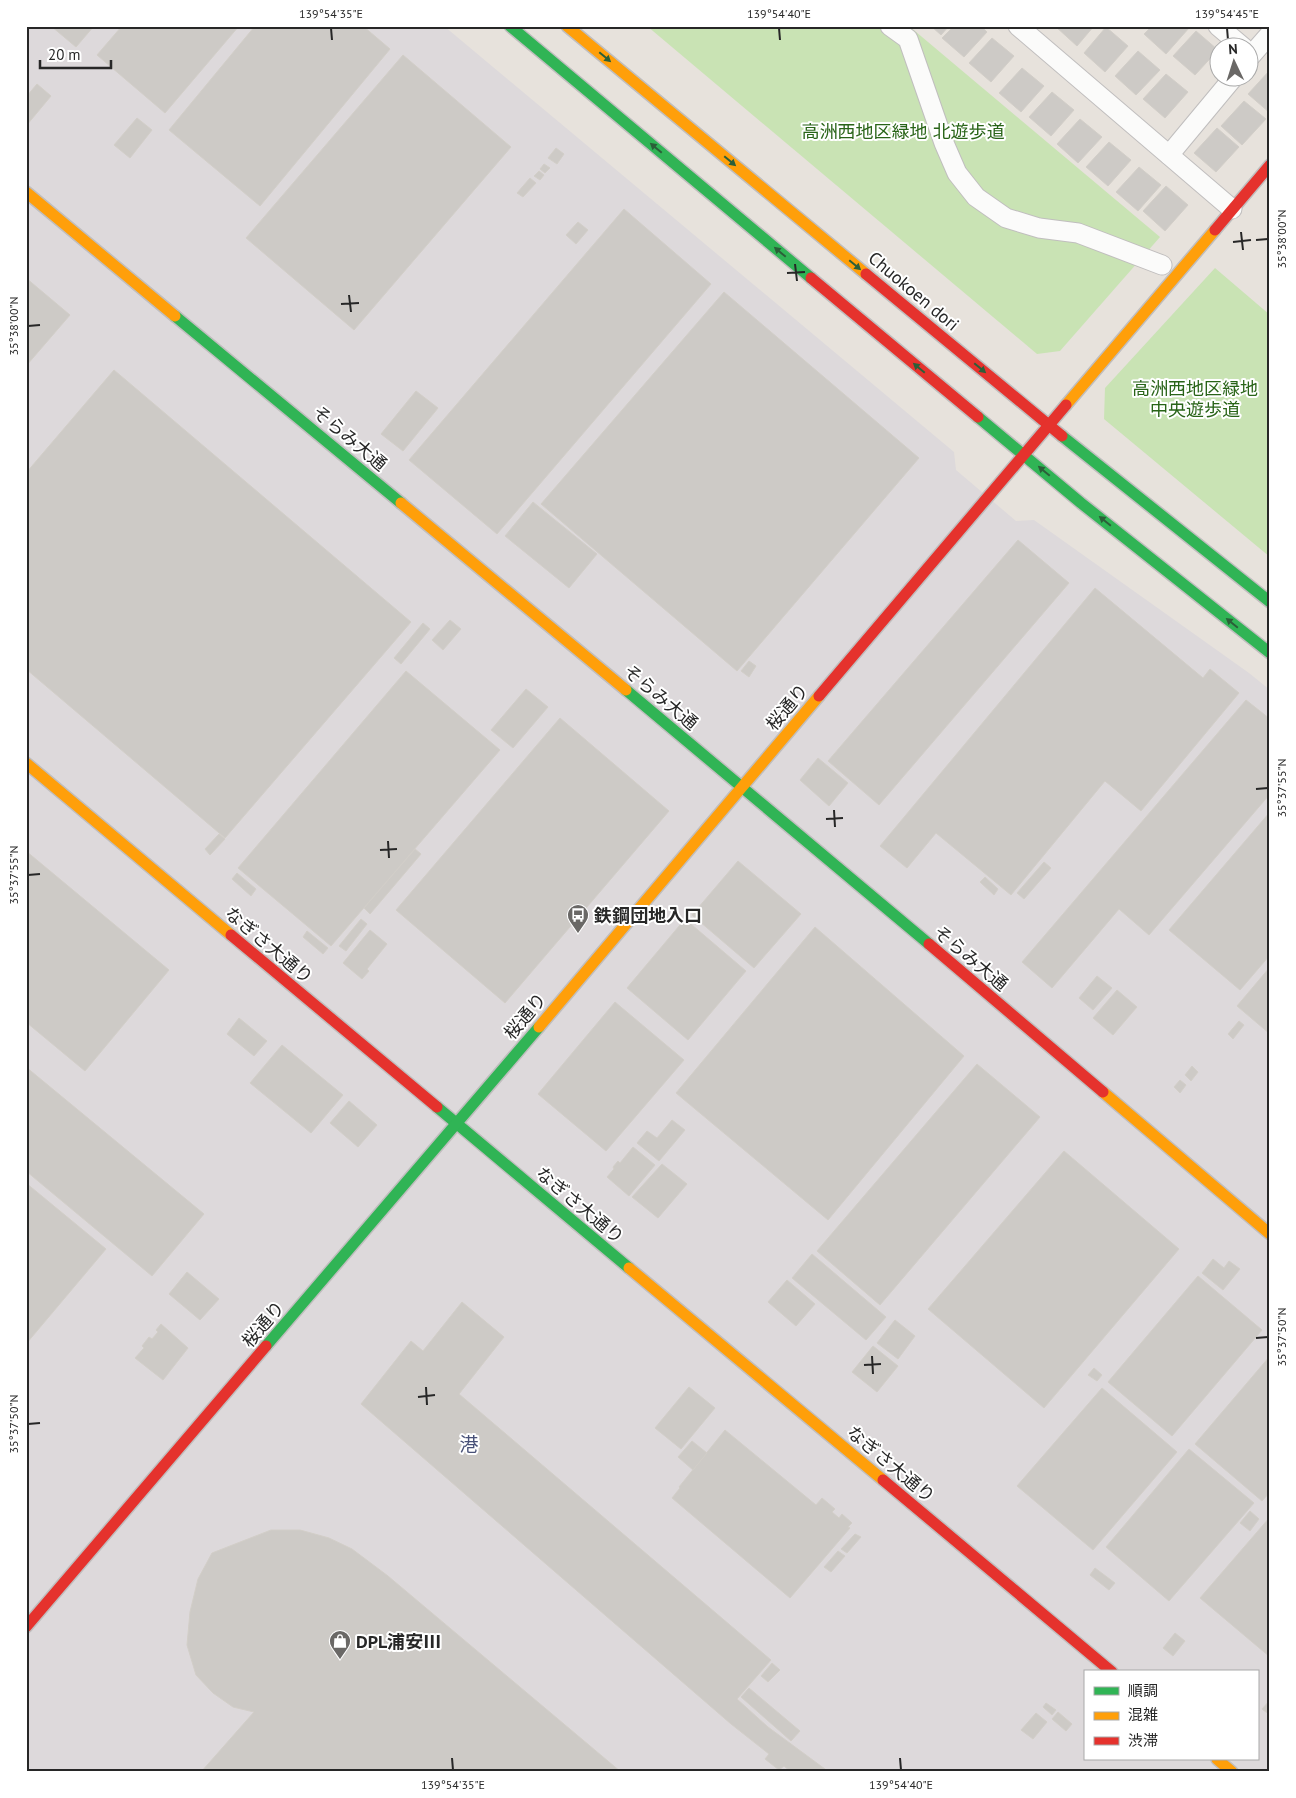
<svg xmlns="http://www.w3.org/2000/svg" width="1296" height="1798" font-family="'PT Sans','Noto Sans JP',sans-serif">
<rect width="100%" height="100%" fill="#e7e2dc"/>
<!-- industrial -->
<path fill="#ddd9db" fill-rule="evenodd" d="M26,26H444L954,452L956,470L1016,521L1034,520L1249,673L1270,690V1772H26ZM1085,1672H1257V1759H1085Z"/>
<!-- green -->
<g fill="#c9e3b4">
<polygon points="647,26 909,26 1160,237 1060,351 1037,354"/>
<polygon points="1215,268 1270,315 1270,557 1104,419 1105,388"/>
</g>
<!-- building -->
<g fill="#cdcac6" stroke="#d2cec8">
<polygon points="51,26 94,26 76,47"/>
<polygon points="122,26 239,26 165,113 97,55"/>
<polygon points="255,26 363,26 390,49 260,206 169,130"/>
<polygon points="931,26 949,26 941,35"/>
<polygon points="954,26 981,26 987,32 964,57 942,38"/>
<polygon points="1055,26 1094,26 1077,46"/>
<polygon points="1152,26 1187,26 1189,28 1166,54 1144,34"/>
<polygon points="1106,27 1128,46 1105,72 1084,53"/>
<polygon points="1196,31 1218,50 1195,75 1173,56"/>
<polygon points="992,38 1014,56 991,82 969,63"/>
<polygon points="1138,51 1160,70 1136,95 1115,76"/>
<polygon points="403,55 511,147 354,330 246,238"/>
<polygon points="1022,68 1044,86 1021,112 999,93"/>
<polygon points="1270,70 1270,113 1248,94"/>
<polygon points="1166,74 1188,92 1165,118 1143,99"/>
<polygon points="37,84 51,96 26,126 26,97"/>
<polygon points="1052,92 1074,110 1051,136 1029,117"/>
<polygon points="1244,101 1266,119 1242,145 1221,126"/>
<polygon points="137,118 152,130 130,158 114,145"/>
<polygon points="1080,119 1102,137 1078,163 1057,144"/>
<polygon points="1217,128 1239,147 1216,172 1194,153"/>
<polygon points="1109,142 1131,160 1108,186 1086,167"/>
<polygon points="556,148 564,154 557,164 548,158"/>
<polygon points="544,164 550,168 545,173 540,169"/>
<polygon points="1139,167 1161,185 1138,211 1116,192"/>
<polygon points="539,171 544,175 540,180 534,176"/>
<polygon points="530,178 536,183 523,197 517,193"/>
<polygon points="1166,186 1188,205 1165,231 1143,211"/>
<polygon points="624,209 711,284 497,534 409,460"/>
<polygon points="578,222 588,230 576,244 566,235"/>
<polygon points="26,278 70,315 26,366"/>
<polygon points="724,292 919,458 737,671 541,504"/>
<polygon points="114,370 411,622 225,838 26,669 26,473"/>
<polygon points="416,391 438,408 403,451 381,434"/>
<polygon points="533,502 597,554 569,588 505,536"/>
<polygon points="1018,540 1069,583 879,805 828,761"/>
<polygon points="1095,588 1203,678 1210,669 1239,693 1141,811 1105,781 1011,895 936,833 907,868 880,846"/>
<polygon points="450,620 461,629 443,650 432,640"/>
<polygon points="423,623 430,629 401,664 394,658"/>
<polygon points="749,661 756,666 749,677 741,671"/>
<polygon points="406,671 500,750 331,946 238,868"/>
<polygon points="526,689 548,707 513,748 491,730"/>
<polygon points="1246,700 1270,719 1270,794 1149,935 1119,909 1052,988 1022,962"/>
<polygon points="560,718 669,811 505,1003 396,910"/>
<polygon points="818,758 848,783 829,806 800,780"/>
<polygon points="1270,812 1270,955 1240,990 1169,930"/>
<polygon points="219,834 225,839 210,855 205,849"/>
<polygon points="415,849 421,854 370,914 364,908"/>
<polygon points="26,851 169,970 85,1071 26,1022"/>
<polygon points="738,861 801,914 754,968 692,915"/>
<polygon points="1044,862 1051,868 1024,899 1017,893"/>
<polygon points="237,873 256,889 251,896 232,879"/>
<polygon points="985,877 998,889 994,895 980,882"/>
<polygon points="361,919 367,924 346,951 339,946"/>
<polygon points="685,919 746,971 688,1040 627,988"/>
<polygon points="815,927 964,1056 828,1220 676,1093"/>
<polygon points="370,930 387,944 367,969 369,971 362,979 343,963"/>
<polygon points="307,931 328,948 323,954 303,937"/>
<polygon points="1270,967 1270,1034 1237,1006"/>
<polygon points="1097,976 1112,988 1093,1010 1079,998"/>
<polygon points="1117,990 1137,1007 1113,1035 1093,1018"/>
<polygon points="615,1002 684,1060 606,1151 538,1094"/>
<polygon points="239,1018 267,1041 254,1056 227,1034"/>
<polygon points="1239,1021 1244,1025 1233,1039 1228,1034"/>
<polygon points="282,1045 343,1095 311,1133 250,1083"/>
<polygon points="977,1064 1040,1117 880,1305 817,1251"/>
<polygon points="1192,1066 1198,1072 1191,1081 1185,1075"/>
<polygon points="26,1067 204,1214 152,1276 26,1171"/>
<polygon points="1180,1080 1186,1085 1180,1093 1174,1087"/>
<polygon points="349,1101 377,1125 358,1147 330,1123"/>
<polygon points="672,1120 685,1130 659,1161 637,1143 647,1131 657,1138"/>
<polygon points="633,1147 655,1165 629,1196 607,1177 614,1169 613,1167 618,1161 620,1163"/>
<polygon points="1064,1151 1179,1249 1044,1408 928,1309"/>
<polygon points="662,1164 687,1184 658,1218 632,1197"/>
<polygon points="26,1183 106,1249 26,1344"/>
<polygon points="812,1254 886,1317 866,1340 792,1278"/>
<polygon points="1213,1259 1224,1268 1229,1261 1240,1269 1223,1290 1202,1273"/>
<polygon points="187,1272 219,1299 200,1320 169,1294"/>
<polygon points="1198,1276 1262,1330 1172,1436 1108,1382"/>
<polygon points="787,1280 815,1304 796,1326 768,1302"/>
<polygon points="462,1302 504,1337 459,1394 771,1660 737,1699 768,1727 829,1772 791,1772 784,1766 779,1770 765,1759 769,1754 731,1724 361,1404 411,1341 423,1351"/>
<polygon points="895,1320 915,1336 898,1359 877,1343"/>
<polygon points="161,1324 188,1348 163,1380 135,1358 144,1348 142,1346 149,1337 152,1339 158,1332 156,1330"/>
<polygon points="873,1346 898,1366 877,1392 852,1372"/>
<polygon points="1270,1356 1270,1492 1262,1501 1195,1444"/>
<polygon points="1094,1368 1102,1375 1097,1381 1088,1375"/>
<polygon points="689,1387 715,1408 681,1449 655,1428"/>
<polygon points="1102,1388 1177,1452 1093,1550 1017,1486"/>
<polygon points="725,1430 816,1505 822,1498 835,1509 832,1512 839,1518 842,1514 852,1523 848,1527 850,1528 790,1598 672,1498 680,1488 679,1487"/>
<polygon points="692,1441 707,1453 693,1470 678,1457"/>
<polygon points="1189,1449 1254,1503 1169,1601 1106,1547"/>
<polygon points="1250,1511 1259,1519 1250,1531 1240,1523"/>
<polygon points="1270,1517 1270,1657 1200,1598"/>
<polygon points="271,1530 300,1530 329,1538 352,1549 388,1576 621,1772 201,1772 254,1712 233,1707 213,1693 196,1675 187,1645 190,1612 198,1579 212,1553"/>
<polygon points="855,1534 861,1537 847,1553 841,1549"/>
<polygon points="838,1551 845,1556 831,1572 824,1567"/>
<polygon points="1095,1568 1115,1583 1109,1590 1090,1575"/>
<polygon points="1175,1633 1185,1641 1173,1656 1163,1648"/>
<polygon points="772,1663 780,1670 768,1682 761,1676"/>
<polygon points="749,1688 800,1731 791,1741 741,1697"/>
<polygon points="1270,1700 1270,1715 1262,1709"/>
<polygon points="1046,1703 1056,1710 1052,1715 1043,1707"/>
<polygon points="1058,1712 1072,1724 1066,1731 1052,1719"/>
<polygon points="1036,1713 1047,1722 1033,1739 1021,1730"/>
</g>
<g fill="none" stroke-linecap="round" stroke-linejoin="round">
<!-- street casing -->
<g stroke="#c0bebe" stroke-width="21">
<g id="street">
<polyline points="890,26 908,39 944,143 957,173 976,197 1006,218 1039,228 1078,233 1162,265"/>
<polyline points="1018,26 1232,209"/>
<polyline points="1218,26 1244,48"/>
<polyline points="1248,59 1270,34"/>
<polyline points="1169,155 1233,78"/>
</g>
</g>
<!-- fast casing -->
<g stroke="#c0bebe" stroke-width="14">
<g id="fast">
<polyline points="510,26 811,278"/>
<polyline points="175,316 401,503"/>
<polyline points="978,417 1081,503 1270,653"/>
<polyline points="1062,436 1270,602"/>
<polyline points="626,690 929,944"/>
<polyline points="437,1107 629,1268"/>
<polyline points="266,1346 539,1027"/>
</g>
</g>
<!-- slow casing -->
<g stroke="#c0bebe" stroke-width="14">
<g id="slow">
<polyline points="567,26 866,274"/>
<polyline points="26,192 175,316"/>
<polyline points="1066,405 1215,230"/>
<polyline points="401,503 626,690"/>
<polyline points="26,763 231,935"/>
<polyline points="539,1027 819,696"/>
<polyline points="1103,1092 1270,1234"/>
<polyline points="629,1268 883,1480"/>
<polyline points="1217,1759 1232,1772"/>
</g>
</g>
<!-- jam casing -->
<g stroke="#c0bebe" stroke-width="14">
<g id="jam">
<polyline points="1215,230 1270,165"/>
<polyline points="866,274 1062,436"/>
<polyline points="811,278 978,417"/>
<polyline points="819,696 1066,405"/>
<polyline points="231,935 437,1107"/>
<polyline points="929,944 1103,1092"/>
<polyline points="883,1480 1112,1672"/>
<polyline points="26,1627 266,1346"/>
</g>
</g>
<!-- street -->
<use href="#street" stroke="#fbfbfa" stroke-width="19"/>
<!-- fast -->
<use href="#fast" stroke="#30b455" stroke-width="11"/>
<!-- slow -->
<use href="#slow" stroke="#ff9f0a" stroke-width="11"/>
<!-- jam -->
<use href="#jam" stroke="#e5322d" stroke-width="11"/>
</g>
<!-- one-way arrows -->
<defs><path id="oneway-solid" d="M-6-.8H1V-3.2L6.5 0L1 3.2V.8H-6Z" transform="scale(1.25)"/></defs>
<g fill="#2b5f39">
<use href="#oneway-solid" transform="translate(605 57) rotate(40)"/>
<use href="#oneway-solid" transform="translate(656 148) rotate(-140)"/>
<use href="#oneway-solid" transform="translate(730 161) rotate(40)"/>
<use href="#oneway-solid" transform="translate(780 252) rotate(-140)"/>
<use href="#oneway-solid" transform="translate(855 265) rotate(40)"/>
<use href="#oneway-solid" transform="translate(919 368) rotate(-140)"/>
<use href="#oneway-solid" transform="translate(980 368) rotate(40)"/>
<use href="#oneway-solid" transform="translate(1044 471) rotate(-140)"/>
<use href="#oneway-solid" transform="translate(1105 521) rotate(-141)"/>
<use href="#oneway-solid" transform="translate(1232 623) rotate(-141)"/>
</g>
<!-- ticks -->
<path fill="none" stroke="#272727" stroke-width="2" d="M331,28L332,40M779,28L780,40M1227,28L1228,40M1241,232L1243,250M1256,240L1268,239M1233,242L1251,240M795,264L797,281M787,273L805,272M349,295L351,312M341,304L359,303M28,326L40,325M1256,789L1268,788M834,810L835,827M826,819L843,818M388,841L389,858M380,850L397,849M28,875L40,874M1256,1338L1268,1337M872,1356L873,1374M864,1365L881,1364M426,1387L427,1405M418,1397L435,1395M28,1424L40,1423M452,1758L453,1770M900,1758L901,1770"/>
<!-- icons -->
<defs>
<g id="bus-pin" transform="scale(1.125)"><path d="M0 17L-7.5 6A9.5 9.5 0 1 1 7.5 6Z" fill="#6a6866" stroke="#fff"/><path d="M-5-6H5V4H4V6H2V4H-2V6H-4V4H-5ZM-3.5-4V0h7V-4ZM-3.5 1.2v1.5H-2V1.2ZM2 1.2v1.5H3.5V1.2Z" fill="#fff"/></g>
<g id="shop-pin" transform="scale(1.125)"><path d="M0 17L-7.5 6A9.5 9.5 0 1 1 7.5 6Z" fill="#6a6866" stroke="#fff"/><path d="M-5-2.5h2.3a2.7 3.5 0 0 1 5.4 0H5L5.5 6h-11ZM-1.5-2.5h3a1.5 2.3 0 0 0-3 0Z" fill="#fff"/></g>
</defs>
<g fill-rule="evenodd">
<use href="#bus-pin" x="578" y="915"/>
<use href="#shop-pin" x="340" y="1641"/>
</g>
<g text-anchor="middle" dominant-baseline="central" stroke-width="4" stroke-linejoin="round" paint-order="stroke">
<!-- park labels -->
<g font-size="18" fill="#296418" stroke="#fff">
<text x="903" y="131">高洲西地区緑地 北遊歩道</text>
<text x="1195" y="388">高洲西地区緑地<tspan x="1195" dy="21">中央遊歩道</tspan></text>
</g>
<!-- street labels -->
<g font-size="18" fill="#272727" stroke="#fff">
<text transform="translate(914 291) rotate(40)">Chuokoen dori</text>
<text transform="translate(350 438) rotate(40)">そらみ大通</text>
<text transform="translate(661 697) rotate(40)">そらみ大通</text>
<text transform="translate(787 707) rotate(-50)">桜通り</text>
<text transform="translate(269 945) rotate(40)">なぎさ大通り</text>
<text transform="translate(971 958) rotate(40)">そらみ大通</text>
<text transform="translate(525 1016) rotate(-50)">桜通り</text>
<text transform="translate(580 1205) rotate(40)">なぎさ大通り</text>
<text transform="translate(263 1324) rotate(-49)">桜通り</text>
<text transform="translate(891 1464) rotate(40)">なぎさ大通り</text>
</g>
<!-- poi labels -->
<g font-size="18" font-weight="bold" fill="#272727" stroke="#fff" text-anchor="start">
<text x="594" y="915">鉄鋼団地入口</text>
<text x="356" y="1641">DPL浦安Ⅲ</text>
</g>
<!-- neighbourhood labels -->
<g font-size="19" fill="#485178" stroke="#fff">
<text x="469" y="1444">港</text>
</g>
</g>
<!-- border -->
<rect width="1296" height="1798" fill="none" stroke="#ffffff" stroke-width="55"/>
<!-- legend -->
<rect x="1084" y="1670" width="175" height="90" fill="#ffffff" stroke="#a9a9a9"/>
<rect x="1094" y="1687" width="25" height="8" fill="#30b455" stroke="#a9a9a9"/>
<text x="1128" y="1696" font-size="15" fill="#272727">順調</text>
<rect x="1094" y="1712" width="25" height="8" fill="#ff9f0a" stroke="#a9a9a9"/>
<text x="1128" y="1720" font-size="15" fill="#272727">混雑</text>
<rect x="1094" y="1737" width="25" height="8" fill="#e5322d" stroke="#a9a9a9"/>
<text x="1128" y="1746" font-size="15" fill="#272727">渋滞</text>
<!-- north arrow -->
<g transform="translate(1234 62) rotate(356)"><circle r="24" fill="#ffffff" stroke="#a9a9a9"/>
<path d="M0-4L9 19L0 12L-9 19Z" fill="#6a6866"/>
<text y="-8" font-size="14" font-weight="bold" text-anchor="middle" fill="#272727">N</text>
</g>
<!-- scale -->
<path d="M40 60v8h71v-8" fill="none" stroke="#272727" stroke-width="2.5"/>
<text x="48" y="60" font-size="15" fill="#272727" stroke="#ffffff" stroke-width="4" paint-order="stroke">20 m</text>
<rect x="28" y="28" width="1240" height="1742" fill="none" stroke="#272727" stroke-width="2"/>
<g font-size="12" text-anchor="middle" fill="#272727">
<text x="331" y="18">139°54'35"E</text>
<text x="779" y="18">139°54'40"E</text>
<text x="1227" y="18">139°54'45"E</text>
<text transform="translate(1282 239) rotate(-90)" y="4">35°38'00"N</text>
<text transform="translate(14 326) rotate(-90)" y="4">35°38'00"N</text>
<text transform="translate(1282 788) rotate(-90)" y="4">35°37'55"N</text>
<text transform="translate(14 875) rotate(-90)" y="4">35°37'55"N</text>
<text transform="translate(1282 1337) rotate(-90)" y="4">35°37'50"N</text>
<text transform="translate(14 1424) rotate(-90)" y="4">35°37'50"N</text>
<text x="453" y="1789">139°54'35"E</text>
<text x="901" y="1789">139°54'40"E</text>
</g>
</svg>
